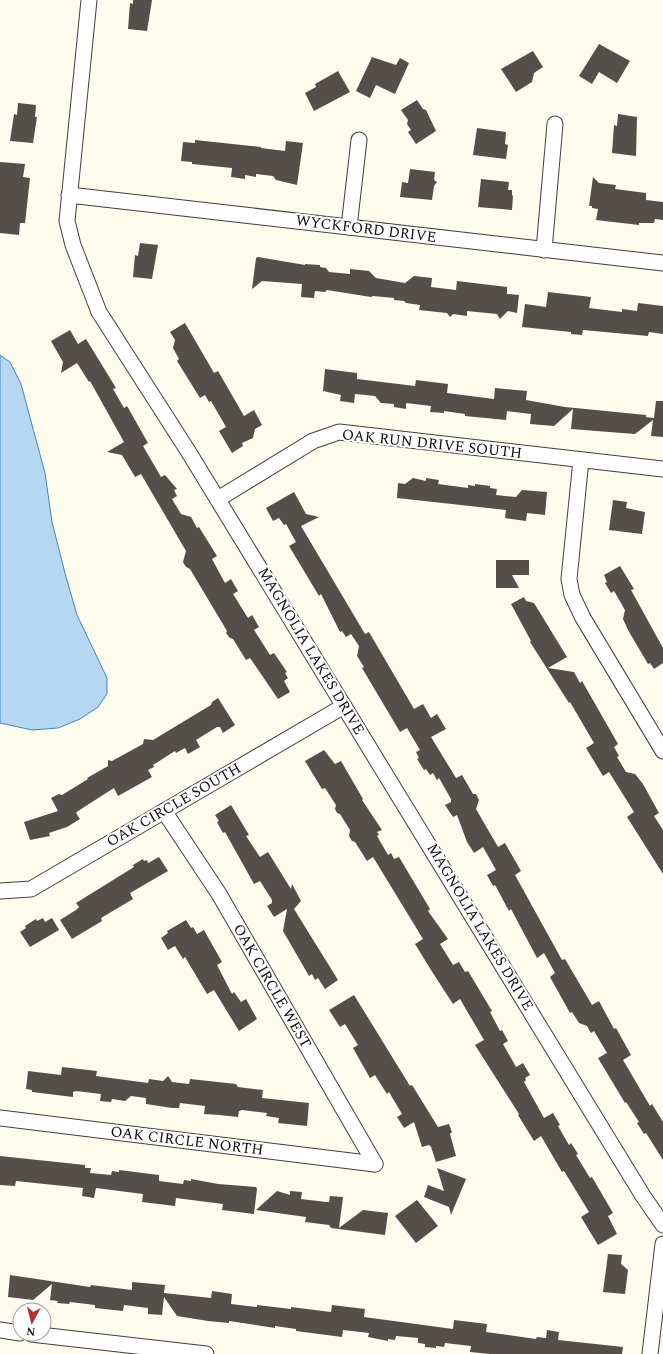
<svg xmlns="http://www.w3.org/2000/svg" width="663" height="1354" font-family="Spectral,serif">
<rect width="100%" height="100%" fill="#fefced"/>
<!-- water -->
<polygon fill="#b5d7f2" stroke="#4186c4" points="0,355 10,362 21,384 45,473 52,522 66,577 77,615 107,678 107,694 98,707 80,719 58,728 32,730 0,723"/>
<!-- building -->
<g fill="#544f4a">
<polygon points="133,0 152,0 147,31 128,29 130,3 133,4"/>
<polygon points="599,44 630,61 617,83 599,72 592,84 579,76"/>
<polygon points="533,51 543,67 534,73 532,82 516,92 501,69"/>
<polygon points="372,57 396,65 400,58 409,63 395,94 376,85 370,98 356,91"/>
<polygon points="338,71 350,92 314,111 305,93 316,87 315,84"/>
<polygon points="417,100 423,109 426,110 436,131 416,144 408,132 411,130 407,124 408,120 401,110"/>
<polygon points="18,103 36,105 35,117 37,117 33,143 10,141 14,114 17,115"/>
<polygon points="618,114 637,117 636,156 612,153 614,125 617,126"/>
<polygon points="477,128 506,132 505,144 508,145 506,159 473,155"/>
<polygon points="195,140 261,147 261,148 285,151 286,141 303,143 297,185 276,180 273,176 256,174 256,177 245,175 245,179 231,177 232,168 192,164 192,162 181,161 183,142 195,143"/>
<polygon points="0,162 25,164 23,177 30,178 25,223 20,223 19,235 0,233"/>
<polygon points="410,169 435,172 434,180 437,182 434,186 432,200 400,197 402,182 408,183"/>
<polygon points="593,177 599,183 616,185 615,189 646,193 646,200 663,202 663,220 655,219 654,223 639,223 639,225 596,220 598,209 592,208 592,206 589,206"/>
<polygon points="481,179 509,182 508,190 512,190 512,195 513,196 512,210 478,207"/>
<polygon points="140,243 158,245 152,279 133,277 135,255 138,256"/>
<polygon points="258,257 305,265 305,264 320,265 320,267 326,268 329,272 350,274 350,269 369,271 376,278 405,283 414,276 432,278 431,287 456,290 457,281 507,287 507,294 519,295 517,313 508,311 500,319 497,314 467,311 467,316 453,314 450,317 447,313 419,310 420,305 406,303 404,301 394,300 394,298 373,296 371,297 327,290 325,292 315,291 314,298 301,297 302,284 262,281 252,289 256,258"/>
<polygon points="548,292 591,297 589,308 622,312 622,309 637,311 638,303 663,306 663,334 649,332 648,336 583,330 582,335 571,334 571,332 522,327 525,304 546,307"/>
<polygon points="185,323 214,373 218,371 244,416 254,410 262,425 255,429 253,438 242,443 243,446 232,453 219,431 226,427 211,401 209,402 205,395 200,398 177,361 179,359 173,348 175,340 170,332"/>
<polygon points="70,330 78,344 86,339 116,388 113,389 124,408 127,406 148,443 143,446 161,477 165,475 177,489 174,490 177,496 172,499 181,514 191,517 197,528 199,527 217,556 212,559 213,561 225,583 231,579 238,591 233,594 248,618 252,615 259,627 254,630 256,633 270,655 274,653 287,672 285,673 288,678 284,681 290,692 278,699 250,658 246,660 233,639 230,638 226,633 227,631 190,569 186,567 183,562 186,551 141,474 135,477 122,455 107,452 124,442 90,381 89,382 77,363 61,373 63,362 51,341"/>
<polygon points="325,369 357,373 357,379 415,386 416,380 448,384 447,393 494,399 495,388 527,391 526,400 565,407 646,415 646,417 654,418 656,401 663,401 663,437 651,436 653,420 635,434 571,429 573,409 554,426 530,424 531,414 507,411 506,420 465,416 465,414 444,411 444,413 430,412 431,406 406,403 406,409 394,407 394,404 381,403 375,396 355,394 354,403 340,401 341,395 323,391"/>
<polygon points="413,478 426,481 426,478 439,480 438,484 468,488 468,485 475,486 475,484 490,486 490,488 497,489 496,495 516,497 522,490 547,492 545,515 527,513 526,521 505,518 506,510 397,498 398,483 405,484"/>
<polygon points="294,492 306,514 319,517 301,526 365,634 369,632 414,709 423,704 431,718 437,714 446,729 431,737 456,778 462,775 473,794 476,794 479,800 476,809 498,847 505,843 521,871 515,875 562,960 565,959 592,1005 599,1001 614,1029 616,1028 631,1055 623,1060 650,1106 652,1104 663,1122 663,1160 646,1133 644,1134 637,1123 639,1122 626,1102 625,1103 598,1058 607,1053 594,1031 591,1033 587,1026 579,1023 572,1012 570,1013 550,977 555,973 544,953 537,958 511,909 509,911 495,885 493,886 487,875 496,870 483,847 474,853 467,842 457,815 453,817 445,805 451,802 451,799 439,778 437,780 433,773 430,775 426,769 424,770 417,759 419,758 416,752 420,750 407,728 400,732 362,668 364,667 357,656 359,646 351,634 346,637 342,631 340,632 321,594 319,596 289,546 296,542 286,524 284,525 279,518 273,521 266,508"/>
<polygon points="613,500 627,502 626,508 645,512 642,534 609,530"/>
<polygon points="496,560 529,560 529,575 512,575 519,588 496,588"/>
<polygon points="620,566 634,589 631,590 663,648 663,663 654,669 650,663 648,664 628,630 623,619 625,610 614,591 611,593 605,583 607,582 604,575"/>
<polygon points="524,597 526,601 534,603 567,657 548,668 574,672 580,683 582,681 618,744 614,747 619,756 617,757 626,772 635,774 643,784 659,813 654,816 663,830 663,874 627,817 634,812 609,772 603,776 586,748 594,743 570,702 569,703 530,642 531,641 511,604"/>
<polygon points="218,698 235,725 223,733 220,727 217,727 196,740 200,747 188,754 185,748 176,753 175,751 153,765 154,767 148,770 152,777 118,796 114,788 78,811 76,813 80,819 67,827 49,833 50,836 30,840 24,822 58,811 51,798 59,794 62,795 88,779 87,778 108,766 108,760 112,761 143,744 144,739 153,740 211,705 212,702"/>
<polygon points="324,750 335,764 341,761 363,799 362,800 382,830 377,832 379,835 377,836 388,855 391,853 394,859 399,857 430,909 428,911 448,939 440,944 453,965 459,962 465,972 468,971 492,1011 490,1012 500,1031 502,1030 508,1041 503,1044 516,1067 523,1063 530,1075 525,1078 526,1080 524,1082 544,1118 553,1113 560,1125 558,1126 569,1145 571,1143 578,1154 576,1155 590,1178 592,1177 613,1213 608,1216 617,1234 598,1245 581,1217 589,1212 564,1171 562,1172 541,1136 534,1141 518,1115 519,1114 475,1045 484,1040 460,999 453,1004 431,970 415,944 423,939 373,857 367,861 355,842 352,841 349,836 350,830 340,814 337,813 335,809 336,805 325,788 322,789 305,761"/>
<polygon points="231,805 249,835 246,836 260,857 268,852 291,889 292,884 301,901 294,909 338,980 325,989 318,978 315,980 312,974 309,976 283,931 287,909 274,917 267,906 272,903 272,900 260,881 254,884 225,832 223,833 217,822 219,821 215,815"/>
<polygon points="159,857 168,871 130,893 133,899 101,918 102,921 72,939 60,920 76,910 79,907 76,903 134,867 133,865 143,859 144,861 147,860 148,863"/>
<polygon points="43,918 45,922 52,918 59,930 30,947 20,932 26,928 25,926 36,919 37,921"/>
<polygon points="186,920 191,928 193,927 197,934 204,930 222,962 217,965 232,994 234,992 241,1002 246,999 257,1019 239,1031 214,990 207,994 185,957 183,959 175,946 168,950 161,938 168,933 167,931"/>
<polygon points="354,995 410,1086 412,1085 438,1127 449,1124 452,1132 450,1134 456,1156 436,1162 431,1147 429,1145 422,1147 414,1122 404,1128 397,1117 402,1114 389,1092 387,1094 375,1075 370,1078 353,1048 358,1045 345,1024 340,1027 329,1010"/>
<polygon points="62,1067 97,1071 96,1076 148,1083 149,1079 163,1081 168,1076 172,1082 189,1084 190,1079 236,1084 238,1087 263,1090 262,1098 309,1103 307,1126 278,1123 279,1118 266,1116 267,1113 242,1110 239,1111 238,1117 219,1115 204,1114 205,1106 180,1103 179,1108 172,1108 146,1104 146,1098 131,1096 125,1101 112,1099 111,1102 100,1101 101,1094 76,1091 73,1092 73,1097 32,1092 32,1090 26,1089 28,1071 61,1075"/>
<polygon points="0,1156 85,1165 85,1168 91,1168 90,1173 111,1175 112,1171 119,1172 119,1170 159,1175 159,1181 183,1184 184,1180 191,1181 191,1179 218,1184 256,1187 257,1189 254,1214 222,1210 223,1204 176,1198 175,1206 142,1202 143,1194 96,1188 94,1198 82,1196 83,1188 16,1181 15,1186 0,1185"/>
<polygon points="437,1168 466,1179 451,1215 449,1207 424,1197 428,1185 444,1191"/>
<polygon points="277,1191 290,1195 290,1191 302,1192 301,1199 326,1202 329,1202 330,1196 343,1197 339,1228 363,1210 388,1213 385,1235 331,1228 329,1225 305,1222 306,1217 256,1210"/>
<polygon points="417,1200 438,1226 416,1243 395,1216"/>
<polygon points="608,1254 622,1255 621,1264 628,1270 625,1294 603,1292"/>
<polygon points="10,1275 90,1287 91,1285 132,1290 132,1282 165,1285 164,1293 211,1298 212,1291 232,1294 231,1304 257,1307 257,1305 291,1309 291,1307 331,1312 332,1305 365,1309 364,1317 453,1329 454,1320 487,1324 486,1332 536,1339 537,1337 546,1338 547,1330 559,1332 558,1340 623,1347 622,1354 490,1354 470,1352 471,1346 445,1343 444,1347 436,1346 436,1348 425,1347 425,1344 418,1343 418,1338 396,1336 395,1340 388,1339 388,1341 368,1337 369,1333 343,1330 342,1337 296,1331 296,1329 275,1326 275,1328 229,1321 229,1323 208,1321 177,1316 164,1297 162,1315 148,1314 148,1308 124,1305 123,1311 95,1308 95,1305 70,1302 69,1304 57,1303 58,1301 50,1300 52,1284 33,1300 8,1297"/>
</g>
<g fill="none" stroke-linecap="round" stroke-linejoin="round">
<!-- minor casing -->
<g stroke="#3f3f3f" stroke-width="17">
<g id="minor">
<polyline points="89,0 67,221 73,245 99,312 188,451 643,1196 663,1225"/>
<polyline points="69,195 663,263"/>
<polyline points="349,227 359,140"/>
<polyline points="544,250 555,124"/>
<polyline points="581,460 569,579 572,595 583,618 663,751"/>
<polyline points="218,499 313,441 339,432 663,469"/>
<polyline points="164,811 219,894 375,1164"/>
<polyline points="0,891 31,889 344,706"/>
<polyline points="0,1118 375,1164"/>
<polyline points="0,1330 20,1333"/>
<polyline points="31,1334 206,1354"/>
<polyline points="650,1354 663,1244"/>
</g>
</g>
<!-- minor -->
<use href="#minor" stroke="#fff" stroke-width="15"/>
</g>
<g text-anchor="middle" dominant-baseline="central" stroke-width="4" stroke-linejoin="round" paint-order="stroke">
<!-- street labels -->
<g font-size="15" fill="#0c0c0c" stroke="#fff">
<text transform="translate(366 229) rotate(7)">WYCKFORD DRIVE</text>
<text transform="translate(432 444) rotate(6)">OAK RUN DRIVE SOUTH</text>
<text transform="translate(311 651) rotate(59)">MAGNOLIA LAKES DRIVE</text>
<text transform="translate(174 805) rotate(-30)">OAK CIRCLE SOUTH</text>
<text transform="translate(480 927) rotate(59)">MAGNOLIA LAKES DRIVE</text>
<text transform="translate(272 986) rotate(60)">OAK CIRCLE WEST</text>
<text transform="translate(187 1141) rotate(7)">OAK CIRCLE NORTH</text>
</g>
</g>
<!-- north arrow -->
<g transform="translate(32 1322) rotate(187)"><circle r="19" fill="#ffffff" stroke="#9e9e9e"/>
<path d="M0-3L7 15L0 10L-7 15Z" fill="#b3312e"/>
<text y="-6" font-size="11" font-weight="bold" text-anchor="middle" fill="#0c0c0c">N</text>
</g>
</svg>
